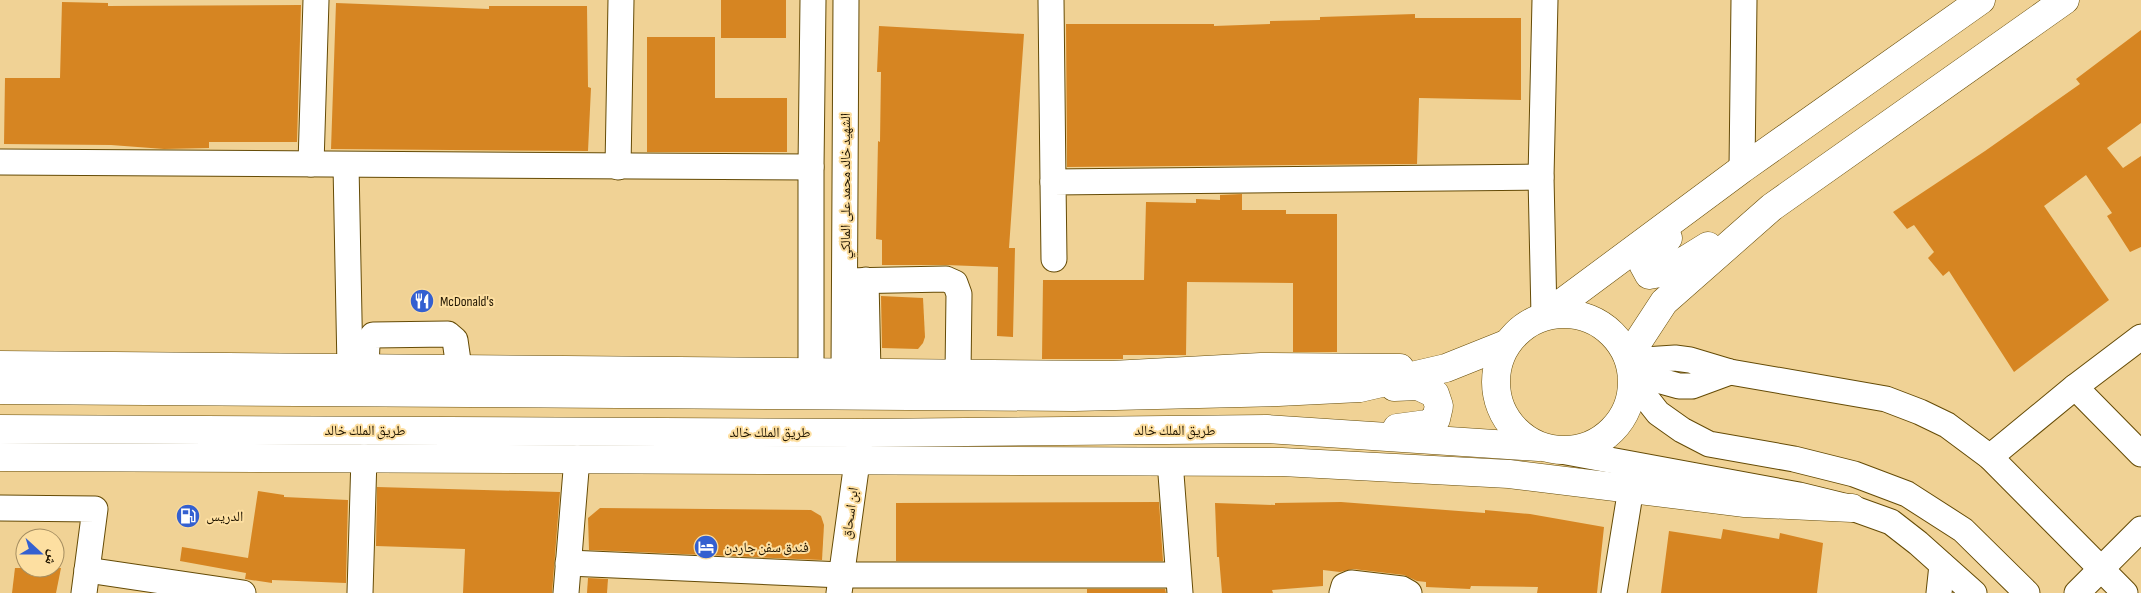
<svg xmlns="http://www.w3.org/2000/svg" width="2141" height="593" font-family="'Sofia Sans Condensed','Noto Naskh Arabic',sans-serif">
<rect width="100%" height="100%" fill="#f0d295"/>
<!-- building -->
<g fill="#d68522">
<rect x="721" y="0" width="65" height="38"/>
<polygon points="62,2 108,3 108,6 301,5 297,142 209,142 209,148 164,149 111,145 4,144 5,78 60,78"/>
<polygon points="336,3 489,9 489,6 587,6 588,87 591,88 588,151 331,149"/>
<polygon points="1415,14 1415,18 1521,18 1521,100 1419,98 1417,164 1067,167 1066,24 1214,24 1214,26 1270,24 1270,21 1320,20 1320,17"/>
<polygon points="879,26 1024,34 1009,248 1015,248 1013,337 997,336 998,267 946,265 882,265 882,240 876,239 878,141 880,142 881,72 877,72"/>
<polygon points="2141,30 2141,123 2107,148 2123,168 2141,156 2141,247 2130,252 2107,216 2112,213 2086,175 2044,206 2109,300 2014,372 1949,271 1943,276 1928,258 1934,252 1914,225 1907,229 1893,212 1985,151 2080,84 2076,79"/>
<polygon points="647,37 715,37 715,98 787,98 787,152 647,152"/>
<polygon points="1242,194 1242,210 1286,210 1286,214 1337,214 1337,352 1293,352 1293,283 1187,282 1186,355 1123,355 1123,359 1042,359 1043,280 1144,280 1146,202 1196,203 1196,199 1220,200 1220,195"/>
<polygon points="881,296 923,298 925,337 923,343 918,349 882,348"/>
<polygon points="377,487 560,492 552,593 463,593 465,549 376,546"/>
<polygon points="258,491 284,495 284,497 348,500 346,583 272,580 272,583 245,579 246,573 180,561 182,547 248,558"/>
<polygon points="1159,502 1163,561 896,561 896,503"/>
<polygon points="1341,502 1485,513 1485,510 1530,514 1604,527 1597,593 1537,593 1538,587 1471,586 1470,589 1426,587 1426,582 1417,581 1404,575 1353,569 1340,572 1323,570 1323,586 1272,590 1273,593 1222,593 1219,557 1217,557 1215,503 1275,505 1275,503"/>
<polygon points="600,508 811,510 821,516 824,525 822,560 589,550 588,518"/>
<polygon points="1723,529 1779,539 1780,533 1823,543 1817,593 1661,593 1669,531 1721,539"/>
<polygon points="15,568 61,568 56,593 12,593"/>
<polygon points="588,578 608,579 607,593 587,593"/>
<polygon points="1087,589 1165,589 1166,593 1087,593"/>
</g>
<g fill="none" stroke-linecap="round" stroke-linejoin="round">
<!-- minor casing -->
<g stroke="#654b06" stroke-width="27">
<g id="minor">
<polyline points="1051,0 1053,182"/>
<polyline points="0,162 811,167"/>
<polyline points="311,164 316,0"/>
<polyline points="346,165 350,368"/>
<polyline points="618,167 621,0"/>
<polyline points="1742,169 1744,0"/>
<polyline points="1054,259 1053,182 1541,177"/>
<polyline points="866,280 868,373"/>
<polyline points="845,281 946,279 955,283 959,294 958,374"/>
<polyline points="1544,316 1541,177 1545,0"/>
<polyline points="1629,361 1675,358 1690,360 1730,372 1886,399 1920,412 1947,425 1990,457 2125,593"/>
<polyline points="366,368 367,344 373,335 448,334 455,340 459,368"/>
<polyline points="811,372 811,167 813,0"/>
<polyline points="844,372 846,0"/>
<polyline points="1632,373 1679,386 1692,386 1730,372"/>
<polyline points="1632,380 1658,413 1682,430 1709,444 1794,459 1854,474 1907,494 1963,530 2027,593"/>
<polyline points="2075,387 2141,454"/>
<polyline points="1561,451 1799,495 1852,508 1891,522 1918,543 1974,593"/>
<polyline points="1990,457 2075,387 2141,337"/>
<polyline points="1170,461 1180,593"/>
<polyline points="0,508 95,509 84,593"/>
<polyline points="568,563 842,575 1178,575"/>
<polyline points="87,570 243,593"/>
<polyline points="360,593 364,457"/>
<polyline points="566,593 577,458"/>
<polyline points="839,593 860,440"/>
<polyline points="1342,593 1344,586 1351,583 1402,589 1409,593"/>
<polyline points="1614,593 1631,488"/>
<polyline points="1939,593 1942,565"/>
<polyline points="2077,593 2141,529"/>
</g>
</g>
<!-- major casing -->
<g stroke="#654b06" stroke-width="29">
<g id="major">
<polyline points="1668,238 1643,264 1649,275 1666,272 1708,246"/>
<circle cx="1564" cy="382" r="68"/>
<polyline points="1544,316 1742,169 1981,0"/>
<polyline points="1628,357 1664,302 1772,207 2065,0"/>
<polyline points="0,365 1112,375 1261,367 1400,368"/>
<polyline points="1394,387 1418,386 1435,394 1439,406 1436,419 1427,424 1397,428"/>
<polyline points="0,390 1074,397 1278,392 1360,388 1446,368 1506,344"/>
<polyline points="0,429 861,433 1267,429 1539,447"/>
<polyline points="0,457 1282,462 1509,474 1745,503 1852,508"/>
</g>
</g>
<!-- minor -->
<use href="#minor" stroke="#fff" stroke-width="25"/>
<!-- major -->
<use href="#major" stroke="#fff" stroke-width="28"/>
</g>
<!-- icons -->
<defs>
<g id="restaurant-disc" transform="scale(1.25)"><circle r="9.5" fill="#3460d0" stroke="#fddfa1"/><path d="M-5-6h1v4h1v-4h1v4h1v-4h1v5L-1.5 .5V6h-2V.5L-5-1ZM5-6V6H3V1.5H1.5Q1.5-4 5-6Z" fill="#fff"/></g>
<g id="fuel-disc" transform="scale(1.25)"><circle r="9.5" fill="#3460d0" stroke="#fddfa1"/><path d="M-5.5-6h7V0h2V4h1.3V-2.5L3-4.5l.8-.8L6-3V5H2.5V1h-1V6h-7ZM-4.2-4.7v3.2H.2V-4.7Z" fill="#fff"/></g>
<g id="hotel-disc" transform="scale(1.25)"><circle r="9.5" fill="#3460d0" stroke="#fddfa1"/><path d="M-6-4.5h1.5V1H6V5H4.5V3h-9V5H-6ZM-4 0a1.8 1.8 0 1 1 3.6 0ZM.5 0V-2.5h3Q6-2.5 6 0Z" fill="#fff"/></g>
</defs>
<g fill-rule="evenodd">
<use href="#restaurant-disc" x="422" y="301"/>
<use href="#fuel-disc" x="188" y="516"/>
<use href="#hotel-disc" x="706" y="547"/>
</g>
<g text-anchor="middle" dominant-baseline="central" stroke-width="4" stroke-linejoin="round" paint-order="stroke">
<!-- street labels -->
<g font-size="14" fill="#201500" stroke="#fddfa1">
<text transform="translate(845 186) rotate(-90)">الشهيد خالد محمد على المالكي</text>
<text x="365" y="430">طريق الملك خالد</text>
<text x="1175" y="430">طريق الملك خالد</text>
<text x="770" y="432">طريق الملك خالد</text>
<text transform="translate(850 513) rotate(-82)">ابن اسحاق</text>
</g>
<!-- poi labels -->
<g font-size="14" fill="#201500" stroke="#fddfa1" text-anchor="start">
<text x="440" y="301">McDonald's</text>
<text x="206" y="516">الدريس</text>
<text x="724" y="547">فندق سفن جاردن</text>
</g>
</g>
<!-- north arrow -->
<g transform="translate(40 553) rotate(111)"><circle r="24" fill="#fddfa1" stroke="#a58e61"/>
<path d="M0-4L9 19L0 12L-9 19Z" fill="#3460d0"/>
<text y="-8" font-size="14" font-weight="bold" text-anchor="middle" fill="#201500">ش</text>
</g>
</svg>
